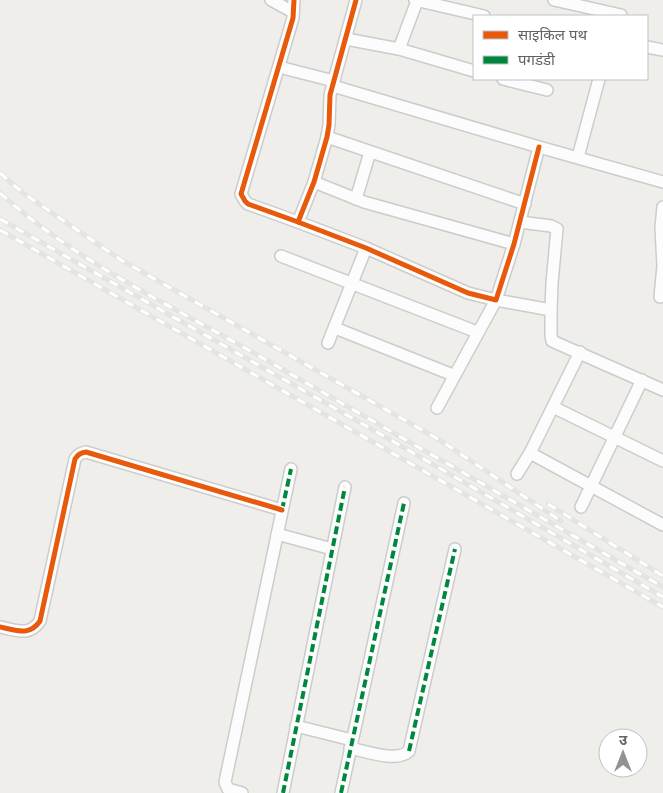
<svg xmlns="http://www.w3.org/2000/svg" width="663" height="793" font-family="Mulish,'Noto Sans Devanagari',sans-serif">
<rect width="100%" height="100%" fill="#efeeea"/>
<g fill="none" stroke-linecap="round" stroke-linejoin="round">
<!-- minor casing -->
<g stroke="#cbcccc" stroke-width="14">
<g id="minor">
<polyline points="271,0 293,12"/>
<polyline points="294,0 293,18 241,194 245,201 248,204 298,222 314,182 327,137 329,125 330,95 356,0"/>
<polyline points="415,0 484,16"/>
<polyline points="554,0 621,15"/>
<polyline points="346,39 399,49 417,1"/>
<polyline points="647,47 663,50"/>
<polyline points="399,49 474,71"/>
<polyline points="279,67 334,81"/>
<polyline points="503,79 547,90"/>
<polyline points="333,86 539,147 663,182"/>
<polyline points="327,137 525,204"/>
<polyline points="578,157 599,79"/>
<polyline points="314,182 364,202 514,244"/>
<polyline points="356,199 370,152"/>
<polyline points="298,222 366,248 468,293 496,300 514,244 539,147"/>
<polyline points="281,256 477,332"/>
<polyline points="660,297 663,266 661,227 663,207"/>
<polyline points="551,310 551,335 552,341 663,390"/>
<polyline points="335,328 453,375"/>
<polyline points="328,343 366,248"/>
<polyline points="553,407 663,461"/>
<polyline points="437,408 496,300 551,310 552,283 557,229 551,226 520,222"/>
<polyline points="530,453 663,525"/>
<polyline points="517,474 530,453 580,352"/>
<polyline points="581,507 642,380"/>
<polyline points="277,534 332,549"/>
<path d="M0,627C16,630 29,637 40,621L75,459C78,454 81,453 86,452L282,510"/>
<polyline points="296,726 352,740"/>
<path d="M350,748C365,751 397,763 409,751L455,549"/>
<polyline points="242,793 228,789 225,782 291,469"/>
<polyline points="283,793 345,487"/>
<polyline points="341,793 404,503"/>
</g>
</g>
<!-- minor -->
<use href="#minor" stroke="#fdfcfc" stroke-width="11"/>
<!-- rail casing -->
<g stroke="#e4e4e4" stroke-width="5">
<g id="rail">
<polyline points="0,173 23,193 121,260 438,439 561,521"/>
<path d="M0,193C74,260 166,303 252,352C389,430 526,509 663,587"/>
<polyline points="0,219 375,431 663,597"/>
<polyline points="0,230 663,607"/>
<polyline points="548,504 663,576"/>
</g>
</g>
<!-- rail -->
<use href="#rail" stroke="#fff" stroke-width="3" stroke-dasharray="9" stroke-linecap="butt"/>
<!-- quiet -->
<g stroke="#00873e" stroke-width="4" stroke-dasharray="8 4" stroke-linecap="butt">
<polyline points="282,510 291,469"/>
<polyline points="409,751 455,549"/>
<polyline points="283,793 345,487"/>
<polyline points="341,793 404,503"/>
</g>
<!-- cycleway casing -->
<g stroke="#fff" stroke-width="8">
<g id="cycleway">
<polyline points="294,0 293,18 241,194 245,201 248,204 298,222 314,182 327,137 329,125 330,95 356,0"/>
<polyline points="298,222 366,248 468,293 496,300 514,244 539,147"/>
<path d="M0,627C16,630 29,637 40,621L75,459C78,454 81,453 86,452L282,510"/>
</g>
</g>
<!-- cycleway -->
<use href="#cycleway" stroke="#e8590c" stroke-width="5"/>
</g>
<!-- legend -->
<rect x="473" y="15" width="175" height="65" fill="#ffffff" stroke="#bfc1c3"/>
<rect x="483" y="31" width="25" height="8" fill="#e8590c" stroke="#bfc1c3"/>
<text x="518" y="40" font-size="15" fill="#5f6368">साइकिल पथ</text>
<rect x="483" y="56" width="25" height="8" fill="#00873e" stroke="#bfc1c3"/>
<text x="518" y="65" font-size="15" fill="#5f6368">पगडंडी</text>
<!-- north arrow -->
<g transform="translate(623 753)"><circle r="24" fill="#ffffff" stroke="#bfc1c3"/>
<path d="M0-4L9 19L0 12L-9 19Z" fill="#919496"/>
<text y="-8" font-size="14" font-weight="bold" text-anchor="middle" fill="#5f6368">उ</text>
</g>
</svg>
